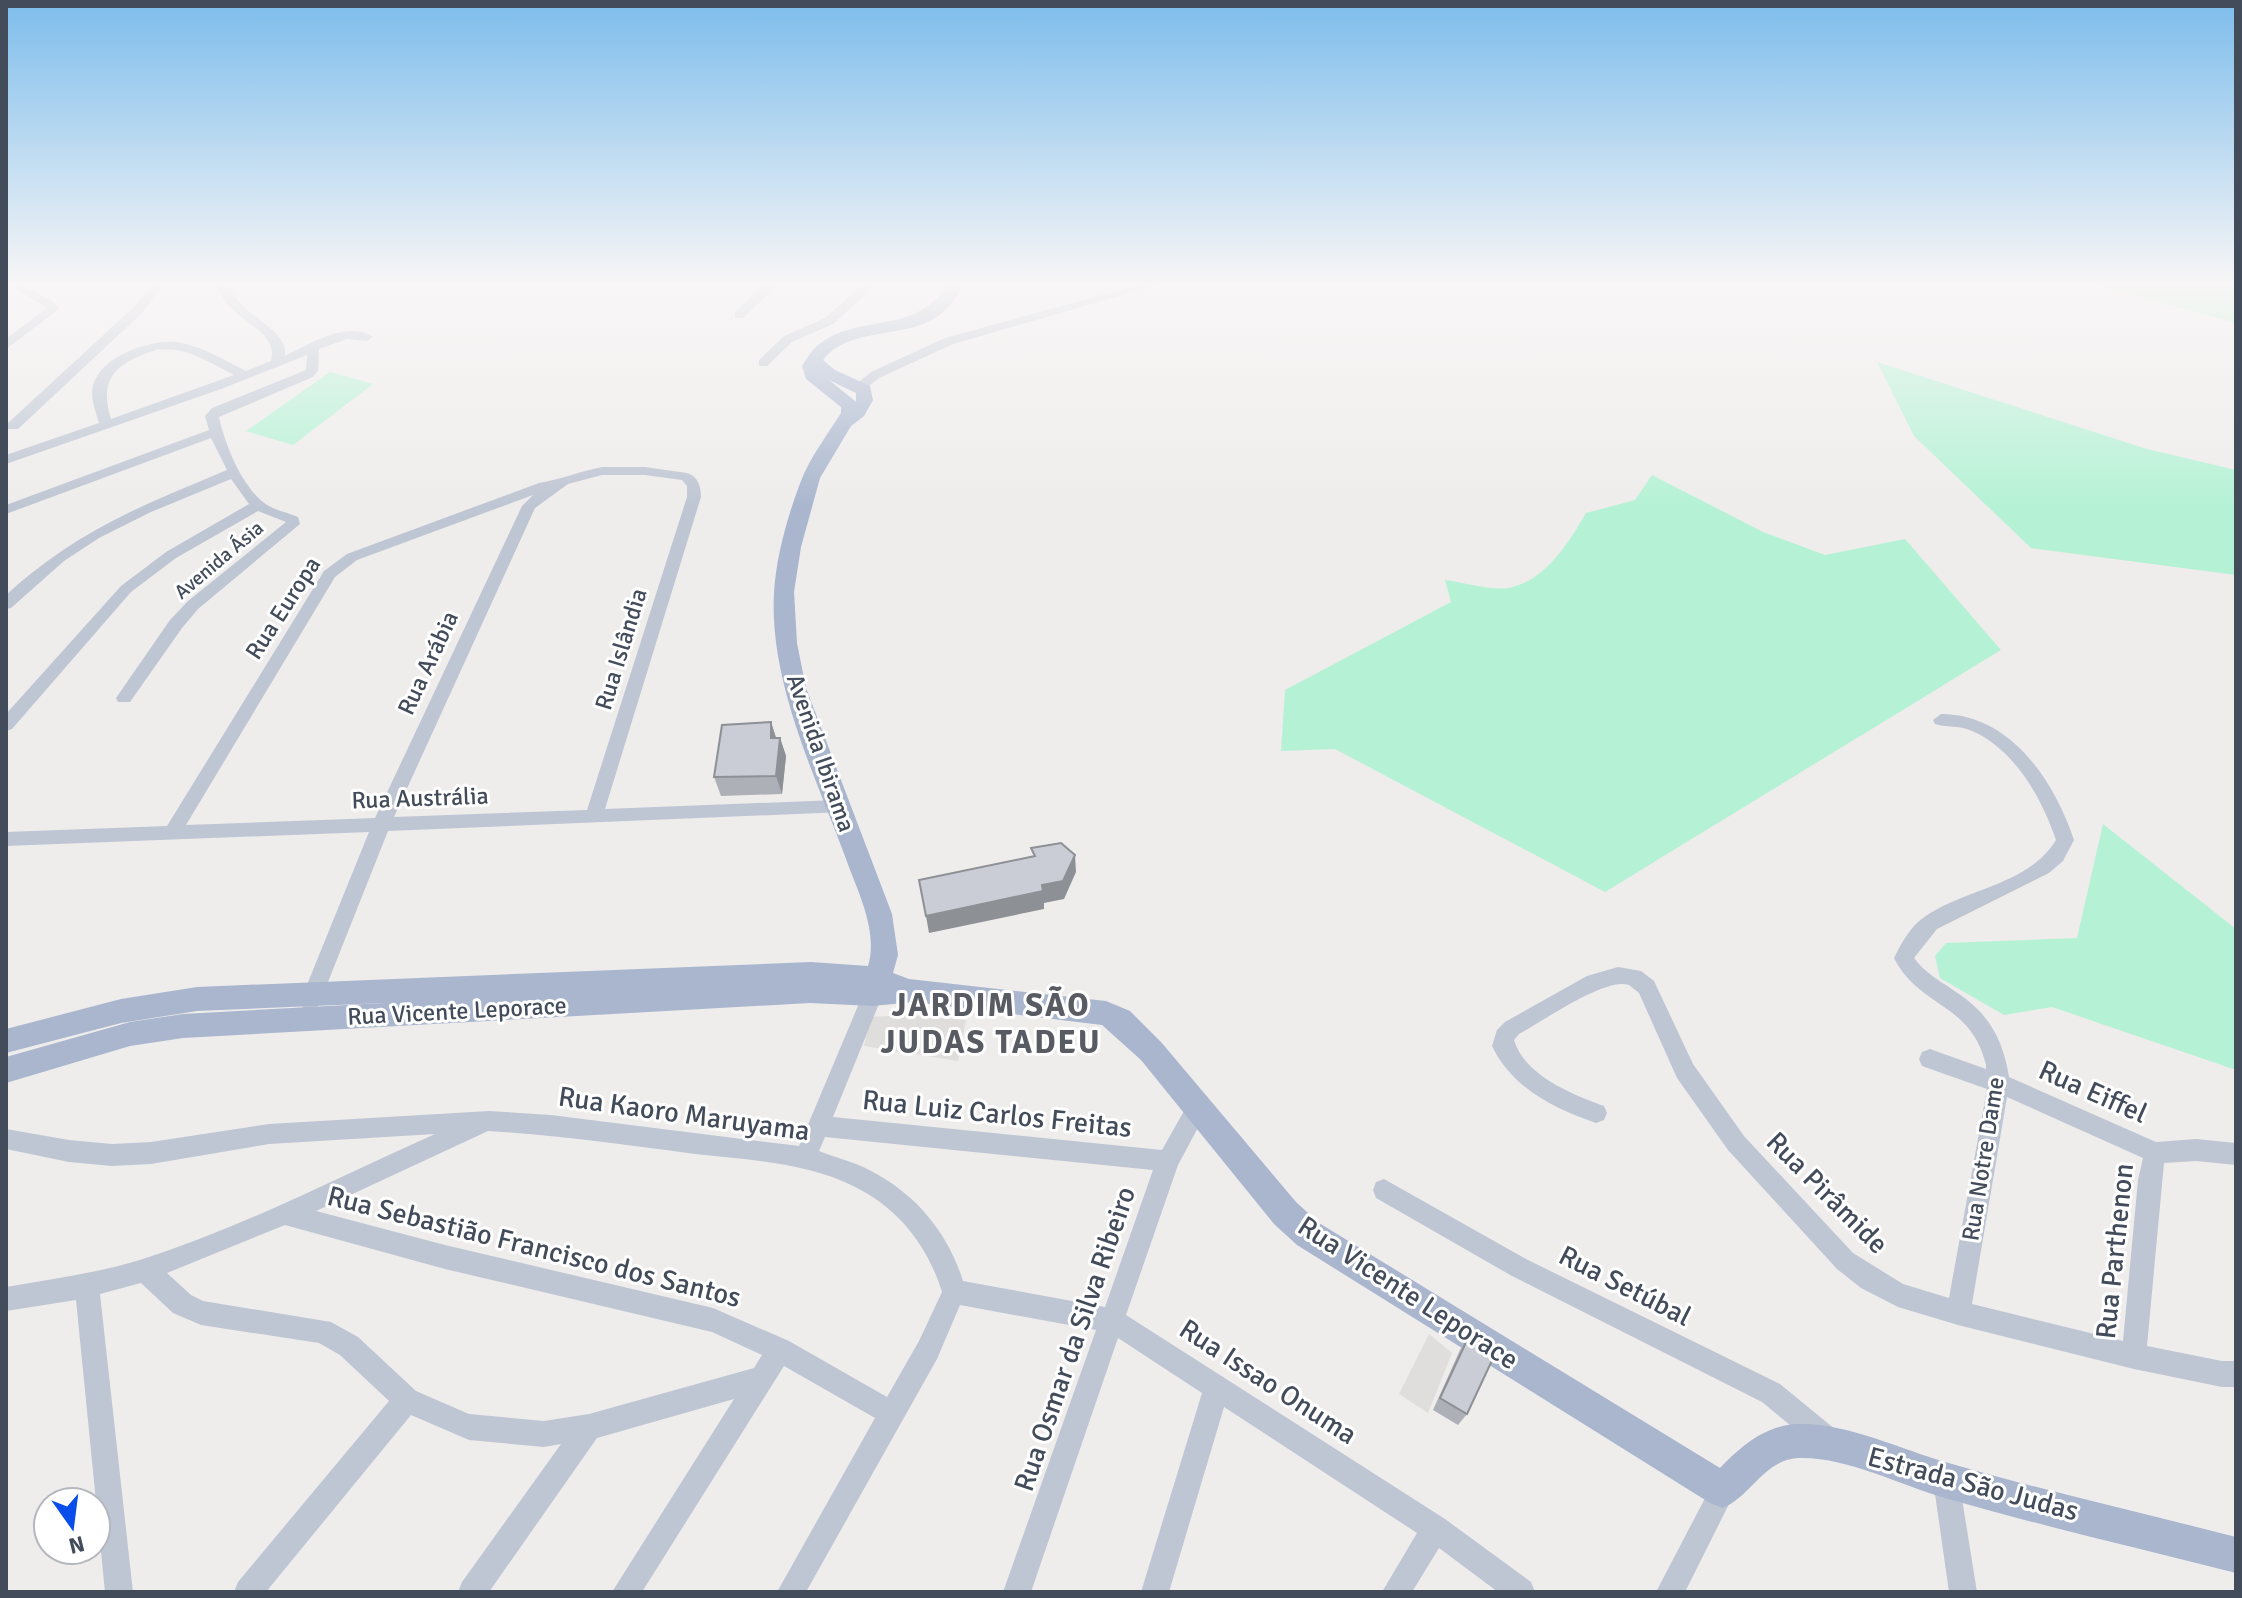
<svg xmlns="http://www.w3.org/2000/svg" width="2242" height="1598" font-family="Signika,sans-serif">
<rect width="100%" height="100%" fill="#efecec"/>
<!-- education -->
<g fill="#e0dddd">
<polygon points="904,1015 966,1020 958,1061 864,1046 871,1017"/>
<polygon points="1429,1334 1452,1353 1428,1413 1399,1394"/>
</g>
<!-- green -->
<g fill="#b5f2d5">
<polygon points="2088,283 2236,283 2236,323"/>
<polygon points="1877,362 2147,449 2236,470 2236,575 2031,548 1914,436"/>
<polygon points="330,372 373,384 293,445 246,431"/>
<path d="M1652,475L1763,532L1825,555L1905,539L2001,650L1605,892L1335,749L1281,751L1285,690L1451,602L1445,580C1461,582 1493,591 1508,588C1545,582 1569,542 1586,513L1635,500Z"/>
<polygon points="2103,824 2236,929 2236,1070 2052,1007 2004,1015 1940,978 1935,956 1946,943 2077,938"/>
</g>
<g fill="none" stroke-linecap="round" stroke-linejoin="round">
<!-- minor -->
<g fill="#bec6d3" fill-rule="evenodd">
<polygon points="152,283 164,283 142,313 18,429 8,429 8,423 134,307"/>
<path d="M216,283H228C237,316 289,327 285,356C310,344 347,320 373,337L367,341L347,339L319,349L318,371L313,377L219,417C225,444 240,483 263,502C272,510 287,512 298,517L300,524L198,609L182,628L130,702H118L116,698L170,620L188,601L286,522L258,511L176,558L131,592L12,729L6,731V714L121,586L166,552L249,504L231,479L151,512L99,538L64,561L11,608L6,609V595C78,530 139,507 227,470L211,438L6,514V505L209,430L205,416L212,408L306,370L307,355L221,389L6,464V455L99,423C96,413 92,402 92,392C94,358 148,339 177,342C202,346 224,360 246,371L271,361C280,327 227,323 216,283ZM156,350C185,346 209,362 234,375L111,419C98,378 117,362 156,350Z"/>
<polygon points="767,283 780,283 743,318 735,318 735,312"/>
<polygon points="865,283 878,283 833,324 792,342 767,366 759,366 759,360 784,336 825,318"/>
<polygon points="1146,283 1164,283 953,344 879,378 865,389 854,386 871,372 945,338"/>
<polygon points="20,284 54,302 59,309 6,349 6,339 47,308 16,289 14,287"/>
<path d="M602,467H645L687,473C698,476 701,487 701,497L605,809L837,800L843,802L846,807L843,812L388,831L320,1002L317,1008L310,1011L303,1008L300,1002L369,832L6,846V832L167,826L324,571L347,554L539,483C559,480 581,471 602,467ZM602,475H645L682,480L687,486V497L587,810L394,817L535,508L568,484ZM533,495L522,506L375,818L186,825L335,577L357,560Z"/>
<path d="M1941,714C2010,714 2054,780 2074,840L2063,861L2049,873L1937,929L1914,958C1925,973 1939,980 1953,990C1987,1011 2003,1038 2009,1077L2156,1142L2196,1139L2236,1143V1165L2196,1161L2164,1163L2147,1346L2222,1361H2236V1387H2222L2134,1369L1958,1325L1898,1307L1861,1288L1837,1269L1728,1150L1677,1078L1639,993C1638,992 1630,986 1629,985C1605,977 1542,1022 1519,1034L1514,1040C1525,1076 1572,1094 1604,1106L1607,1113L1604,1120L1596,1123C1555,1109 1512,1088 1492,1046L1497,1030L1505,1022L1587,976L1618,967L1641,971L1654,981L1693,1064L1744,1136L1853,1253L1903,1284L1949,1298L1987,1089L1922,1066L1919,1059L1922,1052L1930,1049L1986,1069V1065C1971,1002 1919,1008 1894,958C1901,944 1910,927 1923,918C1964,888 2028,886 2056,840C2042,798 2014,749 1972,731C1960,725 1948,728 1935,724L1933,720ZM2007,1097L2143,1158L2138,1180L2123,1341L1972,1304Z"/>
<path d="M873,985L880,988L883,994L833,1117L1162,1150L1189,1102L1197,1099L1205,1102L1208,1109L1178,1165L1126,1315L1445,1519L1531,1582L1535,1592H1498L1439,1548L1412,1592H1382L1417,1533L1224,1407L1169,1592H1141L1202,1393L1118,1338L1031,1592H1003L1096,1330L960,1305L937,1359L806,1592H777L875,1418L784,1366L642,1592H612L734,1399L597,1438L489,1592H458L462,1582L561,1444L544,1447L469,1440L411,1415L266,1592H234L238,1582L389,1401L340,1355L319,1343L201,1325L173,1313L141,1283L100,1294L133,1592H105L76,1300L6,1311V1287C52,1279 98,1273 143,1259C243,1227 339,1177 435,1134L269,1144L151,1164L112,1166L69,1162L6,1149V1129L69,1140L112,1144L151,1142L269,1124L489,1111L551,1115L799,1146L863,994L866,988ZM488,1131C557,1135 626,1145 695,1154C748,1160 806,1162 855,1187C898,1208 928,1246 942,1292L919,1341L887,1397L789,1341L713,1308L445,1245L316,1211ZM825,1137L1153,1170L1105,1307L963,1281C948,1233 916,1194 871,1171C855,1162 836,1158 819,1151ZM285,1225L445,1269L712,1332L762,1355L754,1368L589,1414L544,1421L469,1414L416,1391L358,1337L331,1322L203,1301L191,1295L167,1273Z"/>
<polygon points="1384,1179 1528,1260 1780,1384 1836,1430 1840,1439 1836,1448 1827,1452 1818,1448 1762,1402 1512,1276 1376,1198 1373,1190 1376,1182"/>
<polygon points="1946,1467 1955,1471 1959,1480 1977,1592 1949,1592 1933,1480 1937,1471"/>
<polygon points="1723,1477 1732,1481 1736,1490 1685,1592 1656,1592 1714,1481"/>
</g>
<!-- major -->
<path fill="#a9b6ce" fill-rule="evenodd" d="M949,283H965C956,298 948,311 932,320C899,338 847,328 823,360L835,370L870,386L873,400L864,416L851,426L820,478L801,547L794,592L797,643L806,688L892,914L898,955L893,973L909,979L1106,1001L1130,1011L1161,1042L1296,1202L1319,1223L1720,1468C1741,1446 1765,1425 1798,1424C1844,1422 1901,1449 1945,1462C2041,1490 2139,1512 2236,1537V1573C2139,1548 2041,1526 1945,1498C1901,1485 1844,1456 1798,1458C1764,1460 1751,1496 1723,1508L1710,1503L1297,1245L1274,1224L1141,1060L1102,1025L913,1002L873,1006L810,1003L183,1038L130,1046L6,1083V1057L130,1022L183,1014L384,1003L197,1011L121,1023L6,1053V1029L121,999L197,987L811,962L868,966C878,934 860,896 849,867C818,781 769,685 774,593C776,556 788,515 801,481C810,457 828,434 841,413V407L806,379L802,366C806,360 811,351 817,346C859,311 914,338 949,283ZM829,380L856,393V402L855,401Z"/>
</g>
<!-- wall -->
<g fill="#aeb0b7">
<polygon points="771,722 776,738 780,738 786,756 782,794 721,796 714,777"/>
<polygon points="1468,1338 1467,1414 1458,1425 1433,1410 1460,1350"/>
</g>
<!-- shaded-wall -->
<g fill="#8d9095">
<polygon points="771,722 777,741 771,738"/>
<polygon points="780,738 786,756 782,794 776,776"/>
<polygon points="1075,855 1076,872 1064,899 1044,903 1044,909 929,933 926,916 1042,885"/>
</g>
<!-- building -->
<g fill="#cacdd5" stroke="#8d9095" stroke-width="2">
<polygon points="771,722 771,738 780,738 776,776 714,777 722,725"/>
<polygon points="1061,843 1075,855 1063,881 1042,885 1043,891 926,916 919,880 1035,856 1031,848"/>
<polygon points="1468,1338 1484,1352 1495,1354 1467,1414 1440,1398"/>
</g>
<!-- sky -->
<linearGradient id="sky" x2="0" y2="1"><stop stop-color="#7dbdec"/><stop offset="0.56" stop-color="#f8f6f6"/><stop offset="1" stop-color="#f8f6f6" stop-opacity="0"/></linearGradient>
<rect width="2242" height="507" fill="url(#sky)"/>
<g text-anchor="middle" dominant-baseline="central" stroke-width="6" stroke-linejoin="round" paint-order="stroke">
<!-- far-street labels -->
<g font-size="20" fill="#434c5b" stroke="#fff">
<text transform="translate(219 560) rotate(-40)">Avenida Ásia</text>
</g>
<!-- street labels -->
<g font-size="24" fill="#434c5b" stroke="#fff">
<text transform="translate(283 608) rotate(-57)">Rua Europa</text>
<text transform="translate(621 649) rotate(-73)">Rua Islândia</text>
<text transform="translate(428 663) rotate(-65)">Rua Arábia</text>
<text transform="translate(821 753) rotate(71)">Avenida Ibirama</text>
<text transform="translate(420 798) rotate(-2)">Rua Austrália</text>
<text transform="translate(457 1011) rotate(-3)">Rua Vicente Leporace</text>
<text transform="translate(1983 1159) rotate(-81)">Rua Notre Dame</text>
</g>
<!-- near-street labels -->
<g font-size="28" fill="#434c5b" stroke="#fff">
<text transform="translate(2093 1092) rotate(24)">Rua Eiffel</text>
<text transform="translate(684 1114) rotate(8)">Rua Kaoro Maruyama</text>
<text transform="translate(997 1114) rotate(6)">Rua Luiz Carlos Freitas</text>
<text transform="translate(1827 1193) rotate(45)">Rua Pirâmide</text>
<text transform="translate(534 1247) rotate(14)">Rua Sebastião Francisco dos Santos</text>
<text transform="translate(2115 1251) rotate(-84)">Rua Parthenon</text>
<text transform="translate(1625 1286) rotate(27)">Rua Setúbal</text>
<text transform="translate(1408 1293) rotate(33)">Rua Vicente Leporace</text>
<text transform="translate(1075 1339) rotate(-71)">Rua Osmar da Silva Ribeiro</text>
<text transform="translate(1268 1382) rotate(33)">Rua Issao Onuma</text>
<text transform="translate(1973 1484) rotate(15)">Estrada São Judas</text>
</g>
<!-- district labels -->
<g font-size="32" font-weight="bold" letter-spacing="2" fill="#585b62" stroke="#fff">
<text x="991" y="1005">JARDIM SÃO<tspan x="991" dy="37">JUDAS TADEU</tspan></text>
</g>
</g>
<!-- border -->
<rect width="2242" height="1598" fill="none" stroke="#434c5b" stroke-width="16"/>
<!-- north arrow -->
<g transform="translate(72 1526) rotate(166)"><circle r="38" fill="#ffffff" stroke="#b4b7bd" stroke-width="2"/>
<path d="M0-6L14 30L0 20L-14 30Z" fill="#094eeb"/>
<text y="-12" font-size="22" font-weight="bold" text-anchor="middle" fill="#434c5b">N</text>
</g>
</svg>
